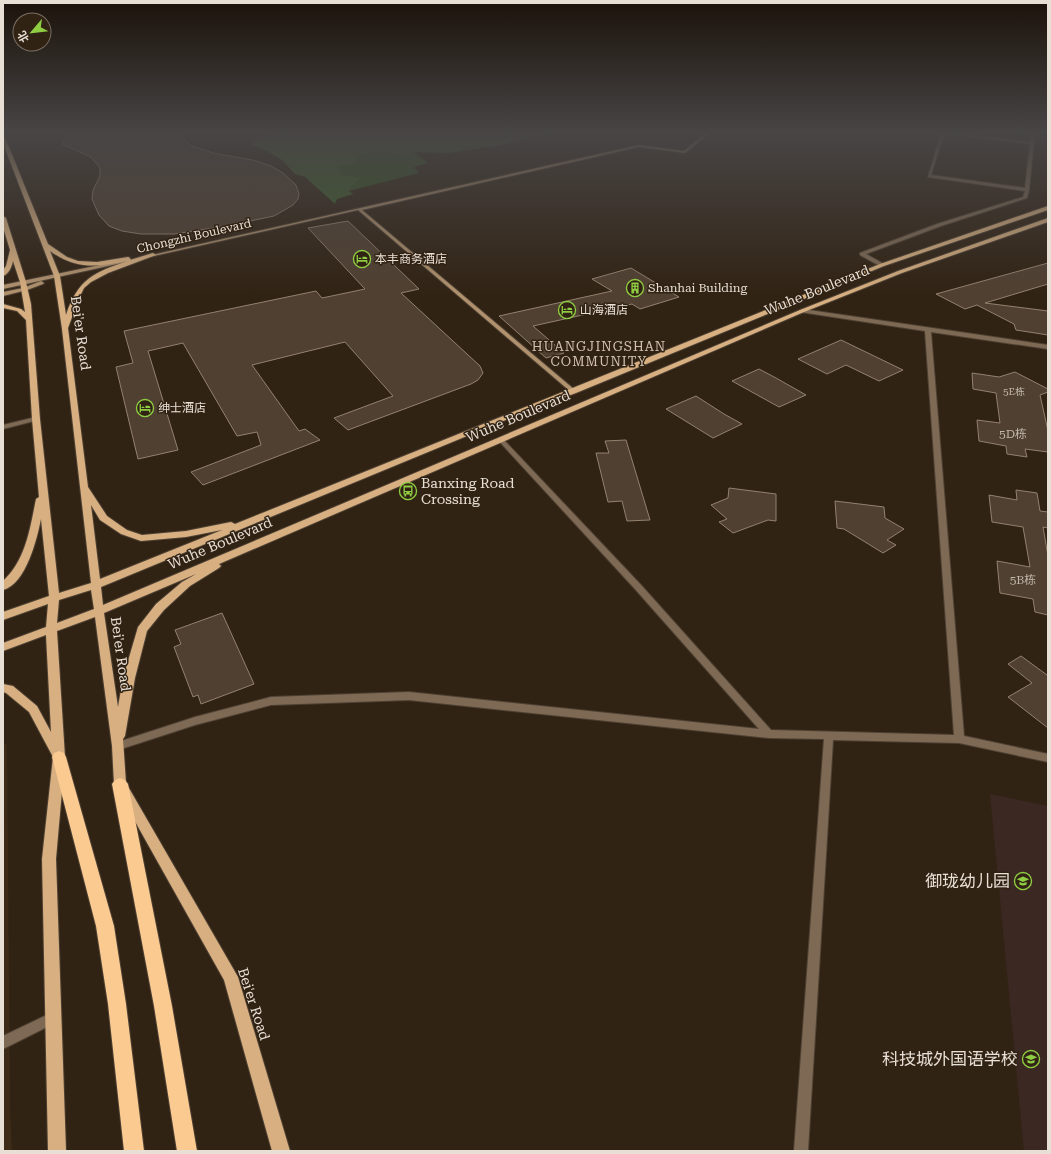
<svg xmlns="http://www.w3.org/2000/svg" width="1051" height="1154" font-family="'Roboto Serif','Noto Sans SC',serif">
<rect width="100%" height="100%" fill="#312314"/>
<!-- built -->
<polygon fill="#3e2b17" points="3,743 7,745 10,1110 12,1151 3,1151"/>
<!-- education -->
<polygon fill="#3b2822" points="990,794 1048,806 1048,1151 1024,1151"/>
<!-- green -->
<polygon fill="#355823" points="283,133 528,133 414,152 428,163 414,167 419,173 349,191 353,194 336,199 279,136"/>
<!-- forest -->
<path fill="#3f622c" d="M288,133H552L500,145L449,153L414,152L395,154L389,151H375L360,155L352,165L339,166V174L360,178L348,191L353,194L337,199L335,204L305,177L295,174L282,160L267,151L252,145C263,131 273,138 288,134Z"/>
<!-- building -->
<g fill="#504031" stroke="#93816f">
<polygon points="72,133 183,133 183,139 192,146 213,153 253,160 271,166 283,173 296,185 299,194 298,199 293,205 274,216 226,226 174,234 141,234 122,231 109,226 99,215 92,199 93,190 100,176 100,168 91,157 62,144 67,136"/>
<polygon points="348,221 419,289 401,293 480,366 483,373 478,380 471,384 348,430 334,418 393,396 345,342 252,365 299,431 305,429 320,440 203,485 191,472 261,445 257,432 237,436 183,343 148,351 178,450 138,459 116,367 133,363 124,331 316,291 322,298 365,289 308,228"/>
<polygon points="1048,263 1048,284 985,303 1048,311 1048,335 1016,330 1014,324 977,305 965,309 936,294"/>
<polygon points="631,268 679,297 640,309 632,304 533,326 564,353 546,358 499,316 612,291 592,279"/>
<polygon points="841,340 903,370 879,381 846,365 827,374 798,359"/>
<polygon points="759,369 776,378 806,395 779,407 732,381"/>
<polygon points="1015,372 1048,389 1048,392 1040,395 1048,431 1048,452 1025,449 1027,457 1007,454 1006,446 979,441 977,420 1000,423 996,393 973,389 972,373 999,377"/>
<polygon points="696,396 724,414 742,424 713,438 666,409"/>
<polygon points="626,440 650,520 627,521 622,501 608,502 596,453 609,453 605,441"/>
<polygon points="729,488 776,494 776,521 768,520 733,533 719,522 727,519 711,505 728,498"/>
<polygon points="1016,490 1037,493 1040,511 1048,512 1048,528 1043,527 1048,556 1048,615 1035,612 1033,599 1000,593 997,561 1030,567 1023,527 992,522 989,495 1017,500"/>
<polygon points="835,501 884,507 885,518 904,529 887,540 896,545 883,553 844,529 837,528"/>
<polygon points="222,613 254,684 201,704 198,695 193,697 174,647 181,644 175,630"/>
<polygon points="1021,656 1047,675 1048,674 1048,728 1008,697 1032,683 1008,664"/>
</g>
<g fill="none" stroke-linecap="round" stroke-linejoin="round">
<!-- lane casing -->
<g stroke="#4e4133" stroke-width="2">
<g id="lane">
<polygon points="36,417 39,419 38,420 3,429 3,425"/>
<polygon points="53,1012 57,1014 59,1018 57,1022 3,1049 3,1036"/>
</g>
</g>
<!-- street casing -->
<g stroke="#4e4133" stroke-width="2">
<g id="street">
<path d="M941,133H951L1030,142L1031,133H1035L1029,190L1027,198L941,226L866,254L884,264V266H880L860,255V253L937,224L1023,197L1025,191L928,177ZM944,134L1030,144L1025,188L931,175Z"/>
<polygon points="802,309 1048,345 1048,349 931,332 964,736 1048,754 1048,762 959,743 833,740 808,1151 794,1151 824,739 769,738 409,700 271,705 195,725 118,750 115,749 113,746 115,743 195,717 271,697 409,692 759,729 635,589 498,440 498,438 502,438 641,585 771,730 954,735 925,331 800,312 799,311"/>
</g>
</g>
<!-- secondary casing -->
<g stroke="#4e4133" stroke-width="2">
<g id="secondary">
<polygon points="706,133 710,133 685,153 639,147 362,210 575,390 575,392 571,392 358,210 145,258 143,257 639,145 684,151"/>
<polygon points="129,259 131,259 131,261 3,289 3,285"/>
<polygon points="41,281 44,283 43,284 27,290 3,296 3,292 23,288"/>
</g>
</g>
<!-- primary casing -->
<g stroke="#4e4133" stroke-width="2">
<path id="primary" d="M3,136L5,137L48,244L67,257L78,261L97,262L128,257L130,258V260L153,253L156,255L108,273L91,282L84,288L80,296L68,328L88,487L107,516L127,530L142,535L186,531L231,522L235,524L880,264L1048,206V210L884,266L576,393L525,412L101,587L103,605L800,310L898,271L1048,218V222L902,273L804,312L219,564L221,566L219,568L190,586L164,610L147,631L135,678L125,736L123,739L126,783L238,977L290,1151H272L224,980L114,784L112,746L95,617L57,631L65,757L56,859L66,1151H48L42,859L53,757L29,712L6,693L3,692V684L13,686L37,706L51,732L46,635L3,651V643L46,627L48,604L3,620V612L49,596L41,519C37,539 26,584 3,590V581C26,560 30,528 36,499L39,497L32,419L26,320L17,311L3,308V304L21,309L25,312L20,282L13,261C12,266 9,274 3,276V270L6,266L10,250L3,227V216L6,218L26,282L31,304L40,419L59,593L91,583L62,329L54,276L3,143ZM50,251C77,270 97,267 128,261C94,272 78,279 66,315L60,276ZM91,505L100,520L121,534L141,541L186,537L222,530L100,579ZM196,574L182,582L156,604L138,627L123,678L118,707L104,613ZM91,590L94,609L57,623L59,600Z"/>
</g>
<!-- highway casing -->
<g stroke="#4e4133" stroke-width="2">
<g id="highway">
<polygon points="59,751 64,753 66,757 114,926 126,1004 144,1151 124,1151 108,1004 96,926 52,757 54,753"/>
<polygon points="120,778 125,780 128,784 172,1006 197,1151 177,1151 154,1006 112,784 115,780"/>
</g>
</g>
<!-- lane -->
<use href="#lane" fill="#7e6a54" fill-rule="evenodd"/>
<!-- street -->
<use href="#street" fill="#7e6a54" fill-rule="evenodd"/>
<!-- secondary -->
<use href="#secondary" fill="#b0916d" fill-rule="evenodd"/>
<!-- primary -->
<use href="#primary" fill="#d7af80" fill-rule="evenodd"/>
<!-- highway -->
<use href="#highway" fill="#faca91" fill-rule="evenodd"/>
</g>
<!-- sky -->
<linearGradient id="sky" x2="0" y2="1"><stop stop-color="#1b130b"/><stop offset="0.45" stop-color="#484545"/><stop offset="1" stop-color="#484545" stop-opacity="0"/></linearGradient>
<rect width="1051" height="294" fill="url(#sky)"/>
<!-- icons -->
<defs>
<g id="hotel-ring" transform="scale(0.9)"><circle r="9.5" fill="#312314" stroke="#8fcd42" stroke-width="1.5"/><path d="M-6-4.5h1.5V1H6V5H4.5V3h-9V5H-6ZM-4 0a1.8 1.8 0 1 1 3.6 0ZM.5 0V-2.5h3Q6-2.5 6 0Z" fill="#8fcd42"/></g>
<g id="building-ring" transform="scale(0.9)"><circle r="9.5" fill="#312314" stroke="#8fcd42" stroke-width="1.5"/><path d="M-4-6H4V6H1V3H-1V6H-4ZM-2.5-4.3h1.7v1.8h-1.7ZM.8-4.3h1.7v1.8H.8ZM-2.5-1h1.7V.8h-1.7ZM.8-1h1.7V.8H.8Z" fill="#8fcd42"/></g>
<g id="bus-ring" transform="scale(0.9)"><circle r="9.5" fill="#312314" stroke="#8fcd42" stroke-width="1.5"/><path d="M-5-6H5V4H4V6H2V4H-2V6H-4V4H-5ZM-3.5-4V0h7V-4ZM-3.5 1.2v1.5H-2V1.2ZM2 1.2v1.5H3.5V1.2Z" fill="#8fcd42"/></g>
<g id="school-ring" transform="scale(0.9)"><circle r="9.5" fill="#312314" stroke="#8fcd42" stroke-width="1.5"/><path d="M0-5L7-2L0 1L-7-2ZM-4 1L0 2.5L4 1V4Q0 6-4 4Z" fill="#8fcd42"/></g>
</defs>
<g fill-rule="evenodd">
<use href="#hotel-ring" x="362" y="259"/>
<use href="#building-ring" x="635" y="288"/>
<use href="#hotel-ring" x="567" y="310"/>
<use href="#hotel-ring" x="145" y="408"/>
<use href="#bus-ring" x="408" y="491"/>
<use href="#school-ring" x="1023" y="881"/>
<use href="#school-ring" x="1031" y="1059"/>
</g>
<g text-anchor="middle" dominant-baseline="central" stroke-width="3" stroke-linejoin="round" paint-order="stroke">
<!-- far-number labels -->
<g font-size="10" fill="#c2b7ac">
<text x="1014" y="391">5E栋</text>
</g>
<!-- far-street labels -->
<g font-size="12" fill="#e8dfd5" stroke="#312314">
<text transform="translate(194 236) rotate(-13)">Chongzhi Boulevard</text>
</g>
<!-- far-poi labels -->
<g font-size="12" fill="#e8dfd5" stroke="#312314" text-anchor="start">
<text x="375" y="259">本丰商务酒店</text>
<text x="648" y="288">Shanhai Building</text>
<text x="580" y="310">山海酒店</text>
<text x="158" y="408">绅士酒店</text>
</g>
<!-- number labels -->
<g font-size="12" fill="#c2b7ac">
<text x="1013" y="434">5D栋</text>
<text x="1023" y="580">5B栋</text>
</g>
<!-- far-quarter labels -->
<g font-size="13" letter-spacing="1" fill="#d3c0ae" stroke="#312314">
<text x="599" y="346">HUANGJINGSHAN<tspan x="599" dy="15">COMMUNITY</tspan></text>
</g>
<!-- street labels -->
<g font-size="14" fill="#e8dfd5" stroke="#312314">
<text transform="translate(817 290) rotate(-22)">Wuhe Boulevard</text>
<text transform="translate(81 333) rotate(82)">Bei'er Road</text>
<text transform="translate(518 416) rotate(-23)">Wuhe Boulevard</text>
<text transform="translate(220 543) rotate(-23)">Wuhe Boulevard</text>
<text transform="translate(121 654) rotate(82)">Bei'er Road</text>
<text transform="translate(254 1004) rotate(72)">Bei'er Road</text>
</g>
<!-- poi labels -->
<g font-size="14" fill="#e8dfd5" stroke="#312314" text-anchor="start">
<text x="421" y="483">Banxing Road<tspan x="421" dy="16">Crossing</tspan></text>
</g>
<!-- near-poi labels -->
<g font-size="17" fill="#e8dfd5" stroke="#312314" text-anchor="end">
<text x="1010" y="881">御珑幼儿园</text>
<text x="1018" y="1059">科技城外国语学校</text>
</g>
</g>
<!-- border -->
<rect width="1051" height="1154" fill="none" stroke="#e8dfd5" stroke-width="8"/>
<!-- north arrow -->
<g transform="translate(32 32) rotate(242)"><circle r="19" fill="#312314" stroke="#7a6e61"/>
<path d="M0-3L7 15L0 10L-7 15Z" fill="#8fcd42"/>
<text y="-6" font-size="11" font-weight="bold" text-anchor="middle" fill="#e8dfd5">北</text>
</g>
</svg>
